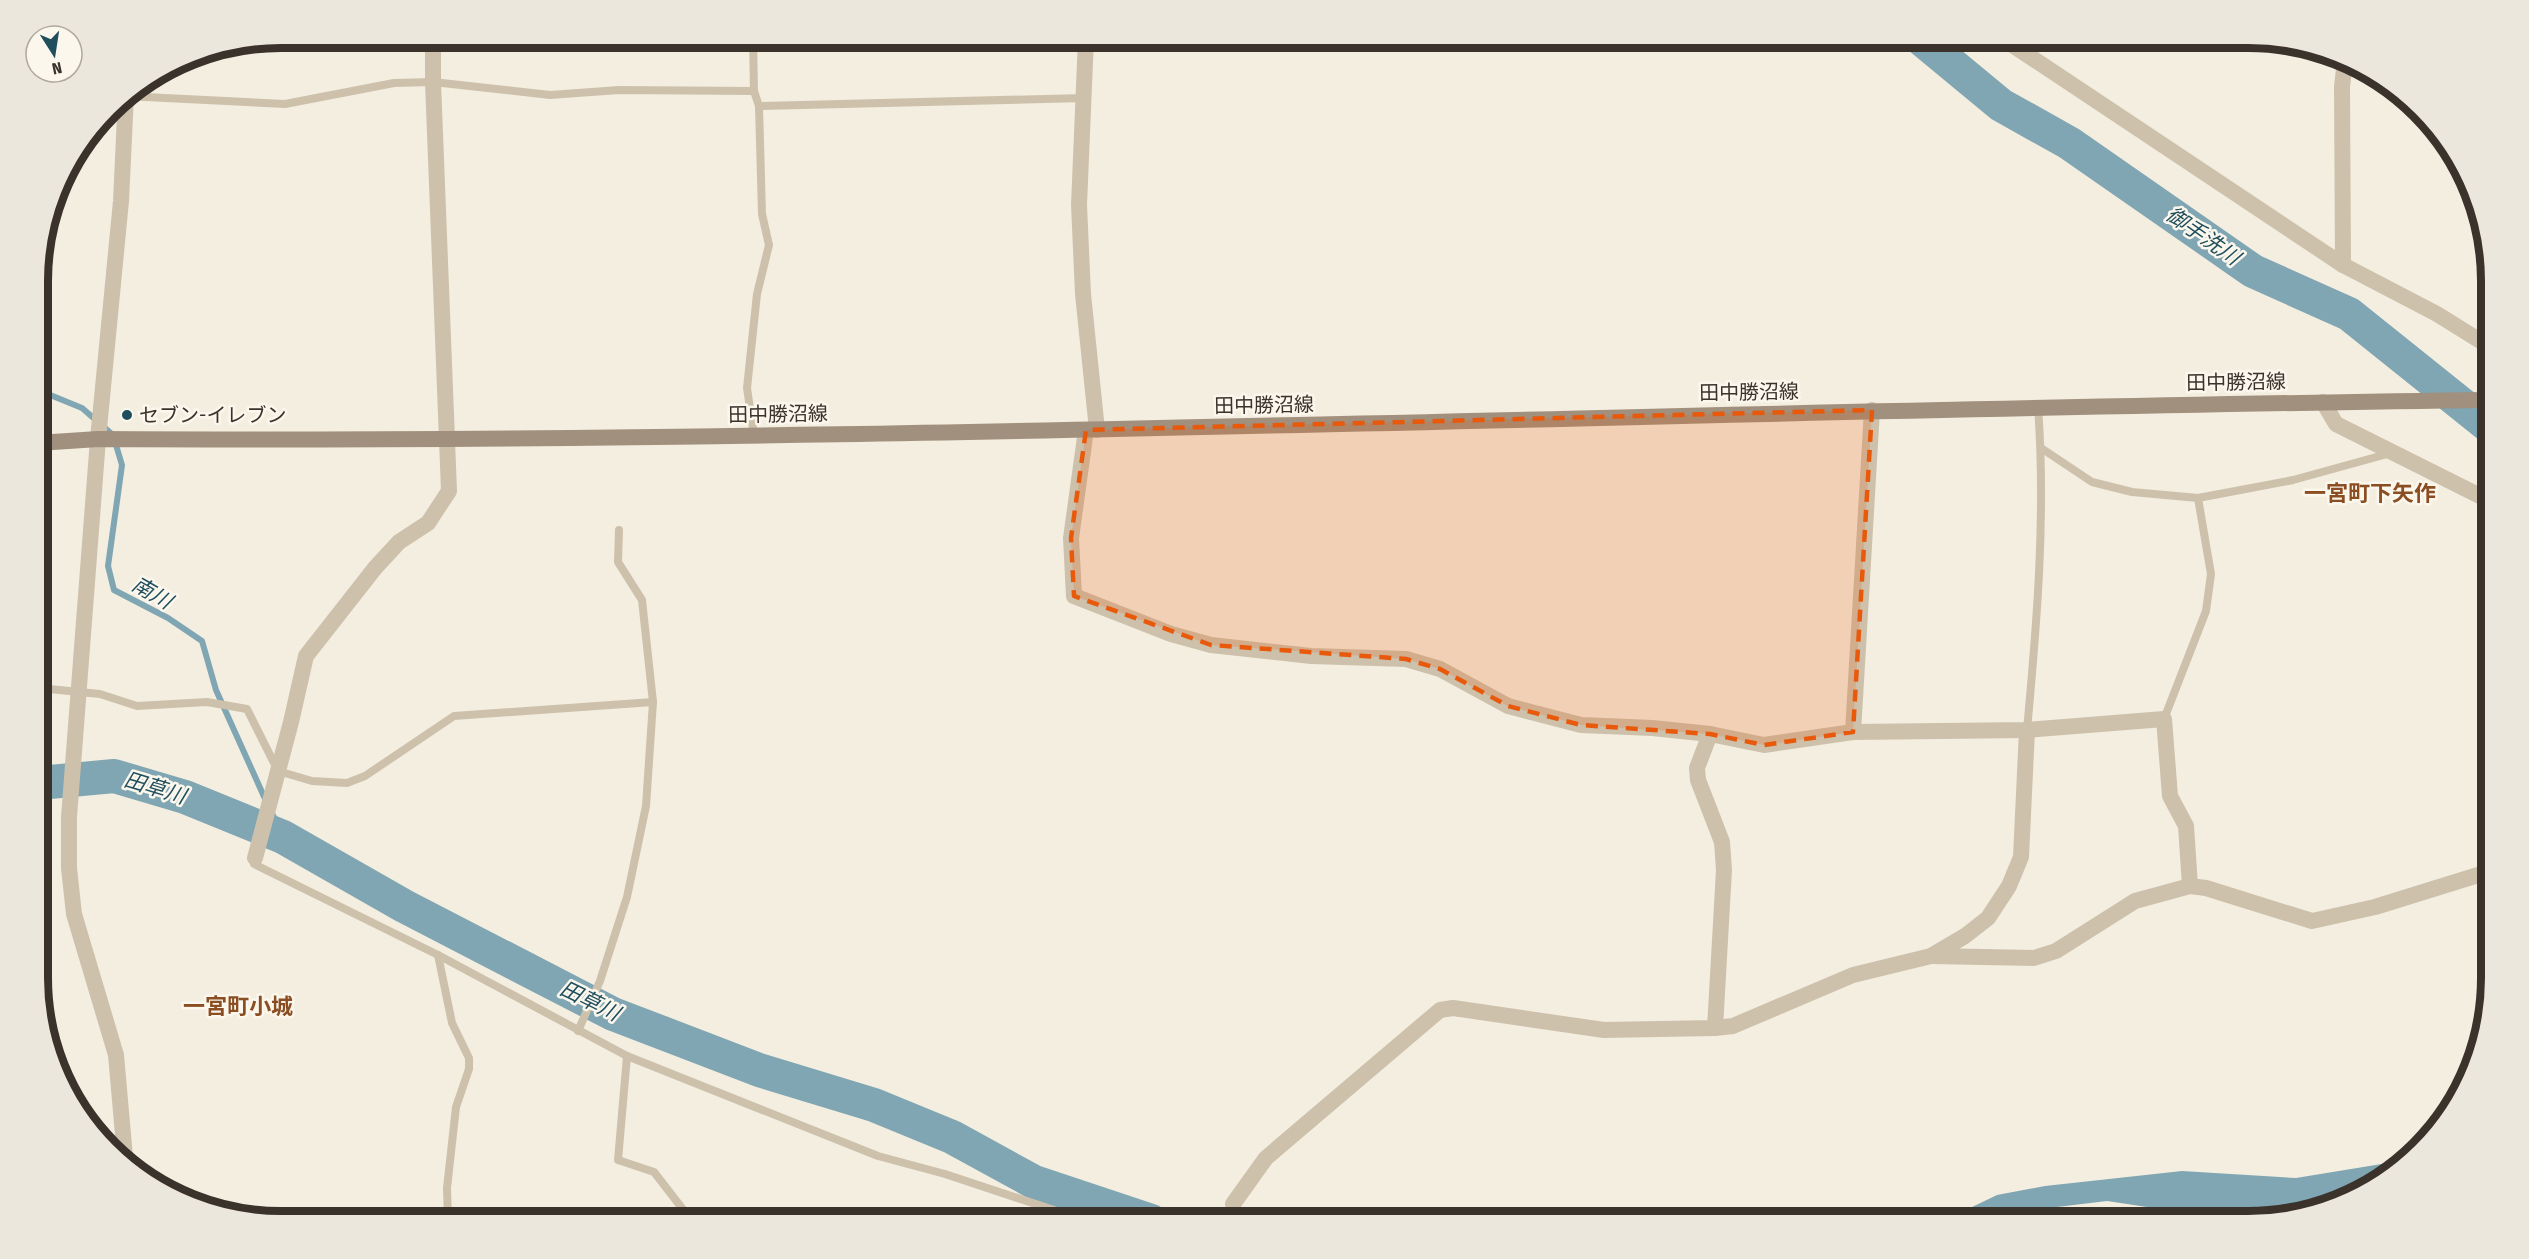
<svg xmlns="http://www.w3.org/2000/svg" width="2529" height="1259" font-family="'Fira Sans Condensed','Noto Sans JP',sans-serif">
<rect width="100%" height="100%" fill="#f4eee0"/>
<!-- water -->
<polygon fill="#7fa6b2" points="2406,1160 2384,1180 2327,1208 2317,1210 2167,1210 2107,1201 2057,1207 2025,1221 1943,1221 1997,1195 2045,1186 2182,1171 2296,1178"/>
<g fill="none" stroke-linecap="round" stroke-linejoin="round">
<!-- stream -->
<g stroke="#7fa6b2" stroke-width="6">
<polyline points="38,390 82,408 113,435 122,465 108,566 114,590 168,618 202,641 216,690 266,801"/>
<polyline points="271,811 283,837"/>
</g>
<!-- river -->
<g stroke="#7fa6b2" stroke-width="34">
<polyline points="1920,38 2001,105 2069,143 2253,271 2349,314 2490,427"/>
<polyline points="39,783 114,776 185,797 283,837 404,906 613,1014 759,1070 874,1105 952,1137 1034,1182 1151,1221"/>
</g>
<!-- service -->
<g stroke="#cdc1ac" stroke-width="8">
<polyline points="753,38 754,91 759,106 762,214 769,245 757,294 747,388 754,435"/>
<polyline points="125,96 285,104 394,83 433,82 550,95 619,90 754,91"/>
<polyline points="759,106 1084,98"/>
<polyline points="2041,448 2092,482 2132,492 2198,498"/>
<polyline points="39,688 100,694 137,706 207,702 247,709 278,771 312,781 347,783 365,776 454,716 653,702"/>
<polyline points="2164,719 2206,611 2211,574 2198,498 2293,480 2391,453"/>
<path d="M2027,730C2037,622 2046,514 2038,407"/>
<polyline points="255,858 254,864 438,955 627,1056 878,1156 945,1174 1087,1221"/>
<polyline points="438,955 452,1023 469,1058 469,1069 456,1107 447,1188 448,1221"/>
<polyline points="578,1031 600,981 627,897 646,806 653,702 642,600 618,562 619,530"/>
<polyline points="627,1056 618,1160 654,1172 692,1221"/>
</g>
<!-- minor -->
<g stroke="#cdc1ac" stroke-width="16">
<polyline points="1086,38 1079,205 1083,294 1097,430"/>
<polyline points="2002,38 2343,265 2437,314 2490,347"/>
<polyline points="2343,265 2342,87 2345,60"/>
<polyline points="2323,402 2336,424 2490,501"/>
<polyline points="1086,430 1071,538 1074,596 1171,634 1211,645 1311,656 1406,659 1440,669 1508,706 1581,725 1652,728 1710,734 1764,745 1853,732 2027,730 2164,719 2170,796 2186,826 2190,886"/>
<polyline points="1853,732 1872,410"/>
<polyline points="1710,734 1697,768 1698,780 1722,842 1724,870 1715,1028"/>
<polyline points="255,858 291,722 306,656 375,568 399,542 428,523 449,491 433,82 433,38"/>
<polyline points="1931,956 2034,958 2056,951 2135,901 2190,886 2206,888 2312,921 2375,907 2491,871"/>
<polyline points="1233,1204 1266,1158 1440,1010 1453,1008 1604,1030 1715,1028 1733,1026 1853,975 1931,956 1965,936 1988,918 2009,886 2021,857 2027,730"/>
</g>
<!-- tertiary -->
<polyline stroke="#cdc1ac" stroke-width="16" points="125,1157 116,1055 74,914 69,868 69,817 98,439 121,201 126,95"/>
<!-- secondary -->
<path stroke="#a1907d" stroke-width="16" d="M38,443L98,439C896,444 1693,410 2490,400"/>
</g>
<!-- marked area -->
<path fill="#e8590c" fill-opacity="0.2" stroke="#e8590c" stroke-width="4.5" stroke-dasharray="12 8" stroke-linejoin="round" d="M1872,410L1853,732L1764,745L1710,734L1581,725L1508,706L1440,669L1406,659L1211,645L1074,596L1071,538L1086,430Z"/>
<!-- markers -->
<circle fill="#1f4e5d" stroke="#fbf7ed" stroke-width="2" cx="127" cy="415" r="6"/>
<g text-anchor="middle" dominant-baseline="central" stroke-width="5" stroke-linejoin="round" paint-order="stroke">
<!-- street labels -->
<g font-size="20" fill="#3a322b" stroke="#fbf7ed">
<text transform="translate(2236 382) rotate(-1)">田中勝沼線</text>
<text transform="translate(1749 392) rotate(-1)">田中勝沼線</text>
<text transform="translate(1264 405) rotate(-1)">田中勝沼線</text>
<text transform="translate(778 414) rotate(-1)">田中勝沼線</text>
</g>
<!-- poi labels -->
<g font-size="20" fill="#3a322b" stroke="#fbf7ed" text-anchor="start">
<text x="139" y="415">セブン-イレブン</text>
</g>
<!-- water labels -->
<g font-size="21" font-style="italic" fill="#1f4e5d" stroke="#fbf7ed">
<text transform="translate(2203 236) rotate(35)">御手洗川</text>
<text transform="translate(152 593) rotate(30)">南川</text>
<text transform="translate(155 788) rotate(17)">田草川</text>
<text transform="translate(590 1001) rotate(26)">田草川</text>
</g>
<!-- quarter labels -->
<g font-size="22" font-weight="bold" fill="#8b4e22" stroke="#fbf7ed">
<text x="2370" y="493">一宮町下矢作</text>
<text x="238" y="1006">一宮町小城</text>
</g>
</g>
<!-- crop -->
<path d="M0 0H2529V1259H0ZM281 48H2248A233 233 0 0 1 2481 281V978A233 233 0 0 1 2248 1211H281A233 233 0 0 1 48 978V281A233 233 0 0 1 281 48Z" fill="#ece7dd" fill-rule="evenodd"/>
<path fill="none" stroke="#3a322b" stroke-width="8" d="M281 48H2248A233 233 0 0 1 2481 281V978A233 233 0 0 1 2248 1211H281A233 233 0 0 1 48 978V281A233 233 0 0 1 281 48Z"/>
<!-- north arrow -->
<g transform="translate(54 54) rotate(168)"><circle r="28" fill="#fbf7ed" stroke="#aea89f" stroke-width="1.5"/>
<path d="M0-4.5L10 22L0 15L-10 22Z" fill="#1f4e5d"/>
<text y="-9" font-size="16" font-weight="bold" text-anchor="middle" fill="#3a322b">N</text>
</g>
</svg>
